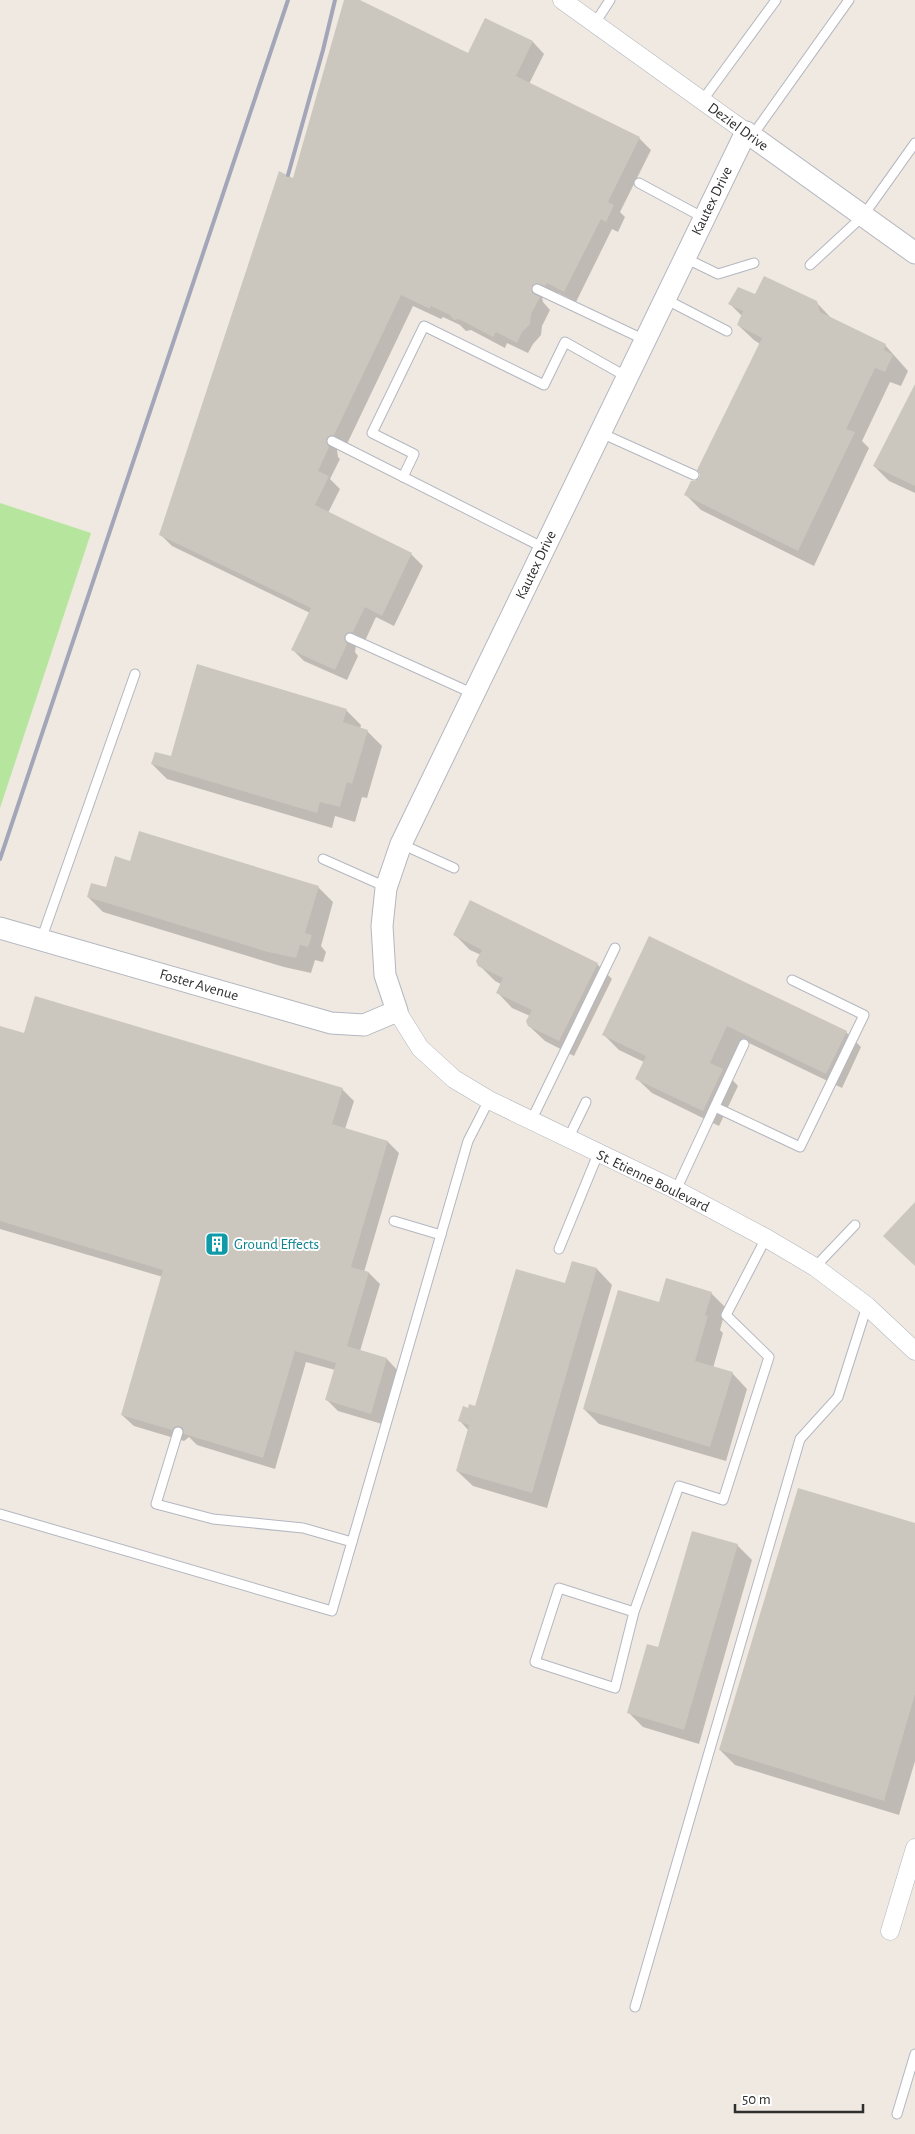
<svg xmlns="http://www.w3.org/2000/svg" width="915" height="2134" font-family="'Alegreya Sans',sans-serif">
<rect width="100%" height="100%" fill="#efe9e1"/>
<!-- green -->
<polygon fill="#b6e59e" points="0,503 91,533 0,808"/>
<!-- shadow -->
<g fill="#0003">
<polygon points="345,0 357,0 468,55 485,19 533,42 544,54 529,84 639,138 651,150 620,212 625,217 618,232 612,229 576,302 559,293 557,297 549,294 542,297 543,302 550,310 542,326 541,335 533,344 528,353 507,343 505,348 471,330 466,331 460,325 443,317 441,319 413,306 346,446 341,446 337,450 338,457 340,459 330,479 340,489 328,513 411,554 423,566 394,626 376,617 364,643 361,643 356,646 355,652 358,656 347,680 304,661 293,650 310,613 172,546 160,534 294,180"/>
<polygon points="755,295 816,302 832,319 885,345 908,371 901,386 890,382 862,441 869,448 814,566 701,510 686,495 701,479 760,344 754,340 738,325 742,316 730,304"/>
<polygon points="915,399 915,493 889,481 874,466"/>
<polygon points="346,710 361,725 360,729 367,731 382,746 367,798 362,797 355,822 335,816 332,828 167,779 152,764"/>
<polygon points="131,863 318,887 333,902 321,946 326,952 323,962 315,960 311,973 284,967 103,912 88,897 107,889"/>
<polygon points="455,935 597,964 612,979 574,1056 545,1041 529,1026 530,1016 512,1008 497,992 501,984 495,981 479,965 481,955 470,950"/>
<polygon points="650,938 846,1032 861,1047 842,1088 743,1040 727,1074 738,1086 719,1126 652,1093 636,1078 644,1062 619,1050 604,1035"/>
<polygon points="0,1027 25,1035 342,1089 354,1101 345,1129 388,1142 399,1153 364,1272 369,1273 380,1284 360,1351 387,1359 398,1371 382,1424 338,1411 327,1400 335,1370 306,1362 275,1469 197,1445 189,1437 184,1441 134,1426 122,1415 163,1277 0,1229"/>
<polygon points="572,1262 597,1269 612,1285 547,1508 473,1486 457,1471 469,1431 460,1421 476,1407 566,1285"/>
<polygon points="711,1293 726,1308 720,1330 723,1333 713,1368 732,1373 747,1389 726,1461 599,1424 584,1409"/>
<polygon points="915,1525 915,1761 899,1815 735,1765 720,1750"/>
<polygon points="737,1545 752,1560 699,1744 643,1727 628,1712 659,1649"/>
</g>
<!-- building -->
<g fill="#cbc7bf">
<polygon points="344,0 360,0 468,53 485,18 533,41 516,76 640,137 608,202 614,205 606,222 601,219 564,292 547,283 545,286 537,283 532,286 532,293 540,297 531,314 530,324 522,332 517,343 496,332 493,337 459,319 454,320 450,315 431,306 430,309 401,295 334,435 329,436 326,439 327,444 329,447 318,471 329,476 315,505 412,553 382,616 365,607 353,632 349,632 345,635 344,639 347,644 335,670 291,650 311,608 159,535 279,171 293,178"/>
<polygon points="764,276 817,301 820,312 886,344 884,350 893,355 885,372 875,368 846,429 855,432 798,551 684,495 691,481 695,481 699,478 700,474 697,470 762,338 737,325 743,311 728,304 738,287 755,294"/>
<polygon points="915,384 915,486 873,466"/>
<polygon points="197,664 347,709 343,722 368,730 352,784 347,782 340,807 320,802 317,813 151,764 155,752 171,756"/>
<polygon points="139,831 319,886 305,933 312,935 308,947 300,945 296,958 268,952 87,897 91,883 106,887 115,856 130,861"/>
<polygon points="470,900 598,963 559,1041 528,1026 526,1021 532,1010 496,993 503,978 478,966 476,961 482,950 453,935"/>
<polygon points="649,936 847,1031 826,1074 727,1026 710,1063 723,1069 703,1111 635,1079 646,1056 602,1035"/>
<polygon points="35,996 343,1088 332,1124 388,1141 351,1267 369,1272 347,1346 387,1358 371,1414 325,1400 336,1363 295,1351 263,1458 184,1434 183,1428 179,1426 174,1427 172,1430 121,1415 163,1270 0,1221 0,1026 24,1033"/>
<polygon points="915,1202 915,1266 883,1236"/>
<polygon points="572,1261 597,1268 532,1493 456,1471 469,1425 458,1421 463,1406 468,1408 469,1404 475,1406 516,1269 565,1283"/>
<polygon points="666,1278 712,1292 705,1315 708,1316 695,1361 733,1372 710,1447 583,1409 618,1290 659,1302"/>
<polygon points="798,1488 915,1523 915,1694 884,1801 719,1750"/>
<polygon points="692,1531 738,1544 684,1730 627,1713 647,1644 658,1647"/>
</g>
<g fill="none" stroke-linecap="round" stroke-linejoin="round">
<!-- service casing -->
<g stroke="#b4b7c1" stroke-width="11">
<g id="service">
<polyline points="595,23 610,0"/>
<polyline points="702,101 776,0"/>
<polyline points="752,136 849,0"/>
<polyline points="639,183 704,218"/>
<polyline points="685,258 718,274 754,263"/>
<polyline points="810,265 863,216 915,143"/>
<polyline points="537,289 645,340"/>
<polyline points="665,299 727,331"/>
<polyline points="601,433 694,475"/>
<polyline points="332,441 544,548"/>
<polyline points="403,477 414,454 372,433 424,326 544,385 565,342 627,377"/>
<polyline points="350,638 474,694"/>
<polyline points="401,844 454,868"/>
<polyline points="323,859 386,887"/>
<polyline points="41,940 135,674"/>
<polyline points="715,1107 800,1147 864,1015 792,980"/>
<polyline points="531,1121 615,948"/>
<polyline points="568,1139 586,1102"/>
<polyline points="676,1190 744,1044"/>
<polyline points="394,1221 441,1235"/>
<polyline points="559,1249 598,1154"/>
<polyline points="815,1267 855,1225"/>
<polyline points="178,1432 156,1504 213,1519 303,1528 352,1542"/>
<polyline points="0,1514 332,1611 468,1141 489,1100"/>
<polyline points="634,1612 559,1588 535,1662 615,1688 634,1612 679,1486 723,1500 769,1357 726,1315 766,1238"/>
<polyline points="635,2007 800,1439 838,1397 867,1306"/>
<polyline points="897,2114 915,2054"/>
</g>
</g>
<!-- minor casing -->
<g stroke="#b4b7c1" stroke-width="19">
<g id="minor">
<polyline points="562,0 746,132"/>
<polyline points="397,1011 420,1048 454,1079 489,1100 676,1190 766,1238 815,1267 867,1306 915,1351"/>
<polyline points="890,1931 915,1848"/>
</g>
</g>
<!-- tertiary casing -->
<g stroke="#b4b7c1" stroke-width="23">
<polyline id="tertiary" points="0,928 331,1023 364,1025 397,1011 385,975 382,926 386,888 401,844 746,132 915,253"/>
</g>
<!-- service -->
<use href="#service" stroke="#fff" stroke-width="9"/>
<!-- minor -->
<use href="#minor" stroke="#fff" stroke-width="18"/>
<!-- tertiary -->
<use href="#tertiary" stroke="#fff" stroke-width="21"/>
<!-- rail -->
<g stroke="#a3a6b8" stroke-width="4">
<polyline points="288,175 323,50 335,0"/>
<polyline points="0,859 288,0"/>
</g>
</g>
<!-- icons -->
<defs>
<g id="building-square" transform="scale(1.25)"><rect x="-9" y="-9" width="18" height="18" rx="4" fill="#0f9aa8" stroke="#fff"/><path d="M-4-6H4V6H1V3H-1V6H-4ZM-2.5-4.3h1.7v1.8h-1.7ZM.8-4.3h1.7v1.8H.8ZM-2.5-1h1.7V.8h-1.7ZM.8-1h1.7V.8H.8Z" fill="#fff"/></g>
</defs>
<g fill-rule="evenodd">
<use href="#building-square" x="217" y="1244"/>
</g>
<g text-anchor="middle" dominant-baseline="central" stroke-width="4" stroke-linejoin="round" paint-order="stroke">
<!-- street labels -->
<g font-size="15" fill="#2e2e2e" stroke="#fff">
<text transform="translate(738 127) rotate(36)">Deziel Drive</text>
<text transform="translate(712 201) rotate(-64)">Kautex Drive</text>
<text transform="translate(536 565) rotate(-64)">Kautex Drive</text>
<text transform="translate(199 985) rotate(16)">Foster Avenue</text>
<text transform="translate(653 1181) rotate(26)">St. Etienne Boulevard</text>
</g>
<!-- culture labels -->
<g font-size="15" fill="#0d838f" stroke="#fff" text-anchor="start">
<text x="234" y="1244">Ground Effects</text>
</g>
</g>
<!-- scale -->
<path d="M735 2104v8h128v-8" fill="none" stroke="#2e2e2e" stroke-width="2.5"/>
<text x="742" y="2104" font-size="15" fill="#2e2e2e" stroke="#ffffff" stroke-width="4" paint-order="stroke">50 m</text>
</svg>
